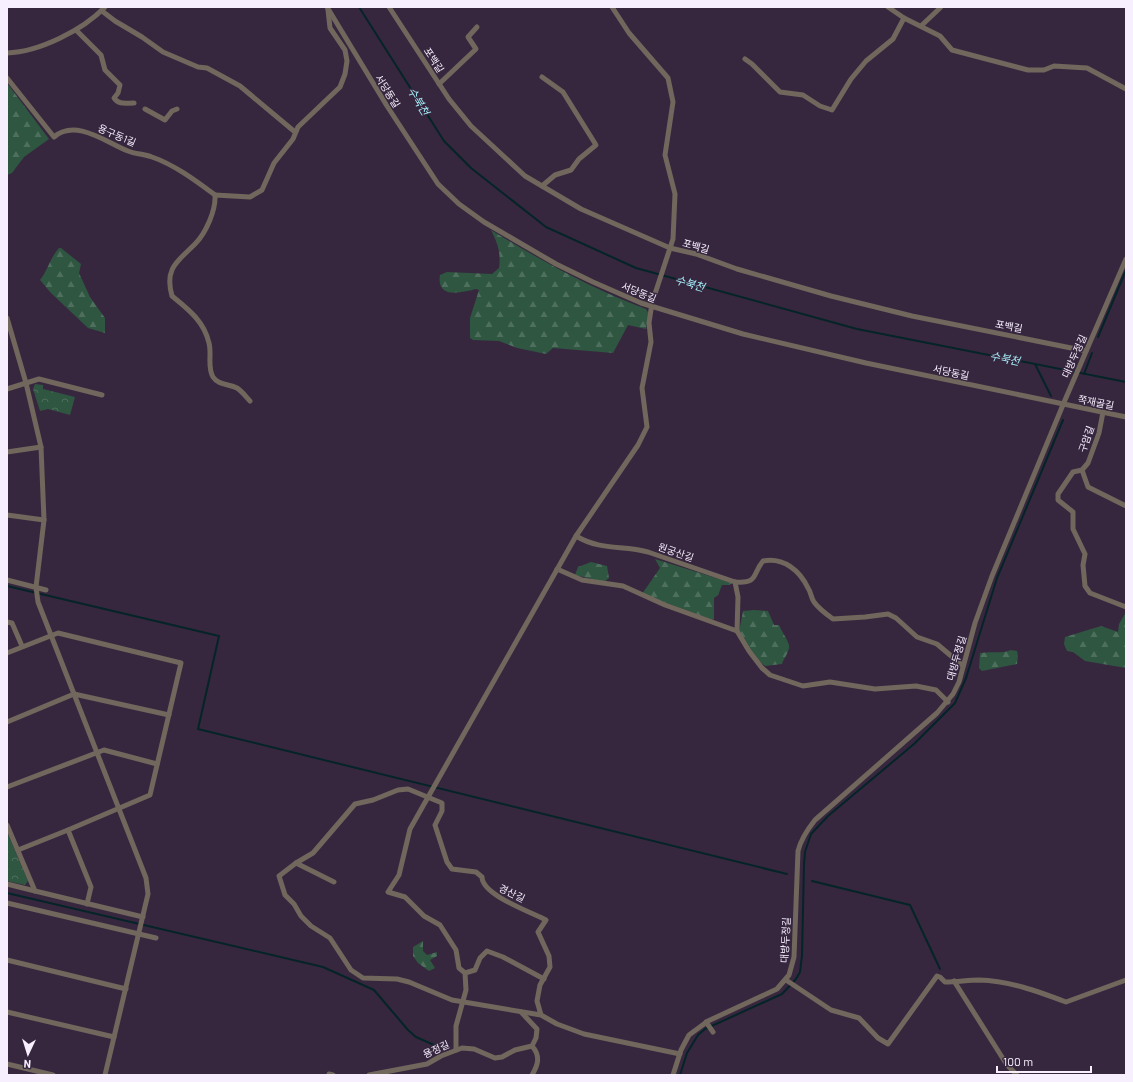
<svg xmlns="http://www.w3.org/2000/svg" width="1133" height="1082" font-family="Barlow,'Noto Sans KR',sans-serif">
<defs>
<pattern id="forest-firs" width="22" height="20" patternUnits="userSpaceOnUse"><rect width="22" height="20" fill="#2f5640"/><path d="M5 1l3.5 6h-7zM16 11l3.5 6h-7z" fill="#4e6f5d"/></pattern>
<pattern id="park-crowns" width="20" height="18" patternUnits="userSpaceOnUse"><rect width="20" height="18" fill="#2f5640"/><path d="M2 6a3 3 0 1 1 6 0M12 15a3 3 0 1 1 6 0" fill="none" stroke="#4e6f5d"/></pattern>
</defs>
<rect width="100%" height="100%" fill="#36273f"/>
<!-- forest -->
<g fill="url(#forest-firs)">
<polygon points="7,83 49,139 24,157 12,173 7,175"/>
<path d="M491,230C540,260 592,289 646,309L649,314L646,329L628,325L613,353L553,348L546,354L517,348L499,341L473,340L470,338V318L479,290L476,289C463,292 436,300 440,275L447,272L492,274L499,268C501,253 498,244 491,230Z"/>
<path d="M59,248H61L81,264L79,273L90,297L105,318V333L88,328L51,293L40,280C48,270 50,258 59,248Z"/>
<polygon points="655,559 732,583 729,585 722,585 718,595 714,598 714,619 712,620 642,594 660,568"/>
<polygon points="591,562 607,566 609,578 604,582 575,575 578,567"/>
<path d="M754,610L768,611L774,625H779C781,631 791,644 789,648C788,654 784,658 782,664L765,666L757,659L739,632L743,611Z"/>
<polygon points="1126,612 1126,668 1085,661 1073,652 1067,651 1064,644 1065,637 1101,626 1118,632 1119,624"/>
<path d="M1011,650L1017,651L1018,656L1017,664L982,671L979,668L980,653C991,651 1001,654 1011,650Z"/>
<polygon points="423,941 423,951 427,955 437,952 437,956 430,960 435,968 429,971 418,963 413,956 413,947"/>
</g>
<!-- park -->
<g fill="url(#park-crowns)">
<polygon points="35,384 43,385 43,389 75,397 70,415 48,409 40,411 33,389"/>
<polygon points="7,832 28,881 25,885 7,881"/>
</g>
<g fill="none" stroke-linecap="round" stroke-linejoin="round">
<!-- stream -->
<g stroke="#052428" stroke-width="2">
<polyline points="359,7 444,141 471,168 546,227 636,268 857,329 1126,382"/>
<polyline points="1098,337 1126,270"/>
<polyline points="1035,364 1051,396"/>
<polyline points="1084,374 1092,353"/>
<polyline points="7,586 219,636 198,729 787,874"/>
<polyline points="812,881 910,905 940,969"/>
<polyline points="7,893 323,967 374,990 408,1030 416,1037 443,1049"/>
<polyline points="680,1075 687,1053 698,1035 705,1029 782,994 796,979 800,972 802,955 804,864 805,852 811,834 828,816 914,744 955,703 966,678 997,578 1063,420"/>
</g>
<!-- street -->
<g stroke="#71675c" stroke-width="5">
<polyline points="327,7 387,106 438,184 459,204 484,222 556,264 593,282 641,303 743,334 866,363 1126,417"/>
<polyline points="389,7 449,99 471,126 525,176 581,209 670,248 696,254 737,269 831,296 912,316 1086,351"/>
<polyline points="888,7 904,18 940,36 952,50 1028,70 1044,70 1054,66 1087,68 1126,89"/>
<polyline points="102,11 115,21 142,37 163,52 198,67 207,68 240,86 295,132"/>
<polyline points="921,26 941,7"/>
<path d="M76,30L101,55L105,70L120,85L118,93L114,98C119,105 125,103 134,103"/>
<path d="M7,53C39,52 83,30 105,7"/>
<polyline points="745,59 752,64 780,92 803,95 820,106 832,110 851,79 866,61 893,39 904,18"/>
<path d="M7,78L54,137C76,118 107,143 128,151C135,154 144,154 152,157C175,165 196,181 215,195"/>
<polyline points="439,84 476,49 468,37 477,27"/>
<polyline points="145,109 165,120 172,111 177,109"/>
<polyline points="542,186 555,175 571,170 579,159 596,145 563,92 542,77"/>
<polyline points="7,318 26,383 41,447 44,520 36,587 38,602 146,878 148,894 105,1075"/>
<polyline points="7,389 39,379 102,395"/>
<path d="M250,401C246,397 242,391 237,388C229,384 218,385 213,377C207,367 212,354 209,343C204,321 188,309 172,296C164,268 178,261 195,244C206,233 216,210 215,195L250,197L262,190L274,163L293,139L298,127L340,87L345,74L347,61L345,50L330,28L328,10"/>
<polyline points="1103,412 1099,433 1088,463 1082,470 1073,472 1058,494 1058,500 1073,512 1073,529 1085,554 1083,565 1085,586 1090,593 1126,607"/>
<polyline points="7,452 41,447"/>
<polyline points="1082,470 1088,487 1126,506"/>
<polyline points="7,515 44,520"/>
<path d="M576,536C601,551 622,545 648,552L735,582C759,584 752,574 763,561C784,557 800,571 808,588C811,592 811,598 814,602C819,609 826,614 833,619L865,617L888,614L896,618L917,637L937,644L963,666"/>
<polyline points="557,569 582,580 623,586 665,605 737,631"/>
<polyline points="7,580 46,590"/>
<polyline points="735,582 738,597 737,631 749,651 762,668 770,675 803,686 830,682 875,689 916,686 936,690 948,702"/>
<polyline points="7,622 12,623 22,646"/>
<polyline points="7,653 58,633 181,663 150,795 68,830 91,887 87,904"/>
<polyline points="7,722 74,694 169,715"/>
<polyline points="7,787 104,750 157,764"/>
<polyline points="7,825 35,891 143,917"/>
<polyline points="18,850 68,830"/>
<polyline points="296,863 334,882"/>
<polyline points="7,884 35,891"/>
<polyline points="7,903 156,938"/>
<polyline points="7,960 126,989"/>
<polyline points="465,973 475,970 480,958 487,951 503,957 544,979"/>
<path d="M786,980L831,1010L859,1018L878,1038L888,1044L937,976L940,977L945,982C957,982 968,980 979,980C1010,981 1037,991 1066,1002L1126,980"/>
<polyline points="954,981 1007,1065 1017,1075"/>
<polyline points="7,1012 114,1037"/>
<path d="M541,1015L537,1001L540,985L550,967L549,956L538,932L546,920C531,912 482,895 482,877L476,872L452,869L447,862L435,825L442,811V803L408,789L398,790L373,800L355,804L313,853L296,863L279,876L285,895L294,904L301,916L311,926L330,938L351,970L363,978L397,979L409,982L452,1000L541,1015L557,1024L584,1034L680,1054"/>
<polyline points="706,1022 713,1032"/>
<polyline points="456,1050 456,1026 466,990 465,973 459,968 456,950 440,925 424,916 405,897 388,892 399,875 410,829 576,536 638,445 647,427 642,388 651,342 649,323 652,303 673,239 675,194 665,155 673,102 668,78 629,33 612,7"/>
<polyline points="7,1064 53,1075"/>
<polyline points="329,1074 333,1075"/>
<polyline points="369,1075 427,1064 441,1056 462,1048 474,1049 495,1058 502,1057 515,1050 532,1046 536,1038 537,1029 521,1012"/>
<path d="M532,1075C538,1065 541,1056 532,1046"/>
<path d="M673,1075L681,1050L689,1035L708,1021L777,989L789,975L794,957L798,851C801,839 807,830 815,820L937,713L953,694L959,682L975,623L992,576L1065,400L1126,259"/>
</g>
</g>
<g text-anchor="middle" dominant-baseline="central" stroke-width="3" stroke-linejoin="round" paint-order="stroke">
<!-- street labels -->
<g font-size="10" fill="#f7eefe" stroke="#36273f">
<text transform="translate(434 60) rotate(57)">포백길</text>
<text transform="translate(388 91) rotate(58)">서당동길</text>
<text transform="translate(117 135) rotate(23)">용구동1길</text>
<text transform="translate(696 246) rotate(16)">포백길</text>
<text transform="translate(639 292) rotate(22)">서당동길</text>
<text transform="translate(1009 326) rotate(11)">포백길</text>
<text transform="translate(1074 356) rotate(-66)">대방두정길</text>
<text transform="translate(951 372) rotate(12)">서당동길</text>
<text transform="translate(1096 402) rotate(11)">쪽재골길</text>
<text transform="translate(1086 439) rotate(-71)">구암길</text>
<text transform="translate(676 552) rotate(19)">원궁산길</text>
<text transform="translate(956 658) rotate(-74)">대방두정길</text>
<text transform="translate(512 893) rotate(26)">경산길</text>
<text transform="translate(785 940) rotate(-87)">대방두정길</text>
<text transform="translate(436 1049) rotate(-24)">용정길</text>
</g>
<!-- water labels -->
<g font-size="11" font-style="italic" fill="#a6eff9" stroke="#36273f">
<text transform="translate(419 101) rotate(58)">수북천</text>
<text transform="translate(690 283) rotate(16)">수북천</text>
<text transform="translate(1005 358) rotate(11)">수북천</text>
</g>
</g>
<!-- border -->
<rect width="1133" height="1082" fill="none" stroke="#f7eefe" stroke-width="16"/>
<!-- north arrow -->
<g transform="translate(28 1054) rotate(184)" stroke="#36273f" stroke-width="3" paint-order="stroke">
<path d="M0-3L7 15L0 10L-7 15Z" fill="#f7eefe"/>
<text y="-6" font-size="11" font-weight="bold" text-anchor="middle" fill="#f7eefe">N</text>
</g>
<!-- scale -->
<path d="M997 1066v6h94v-6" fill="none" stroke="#f7eefe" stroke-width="2"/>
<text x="1003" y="1066" font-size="12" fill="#f7eefe" stroke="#36273f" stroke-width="3" paint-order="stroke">100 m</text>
</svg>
